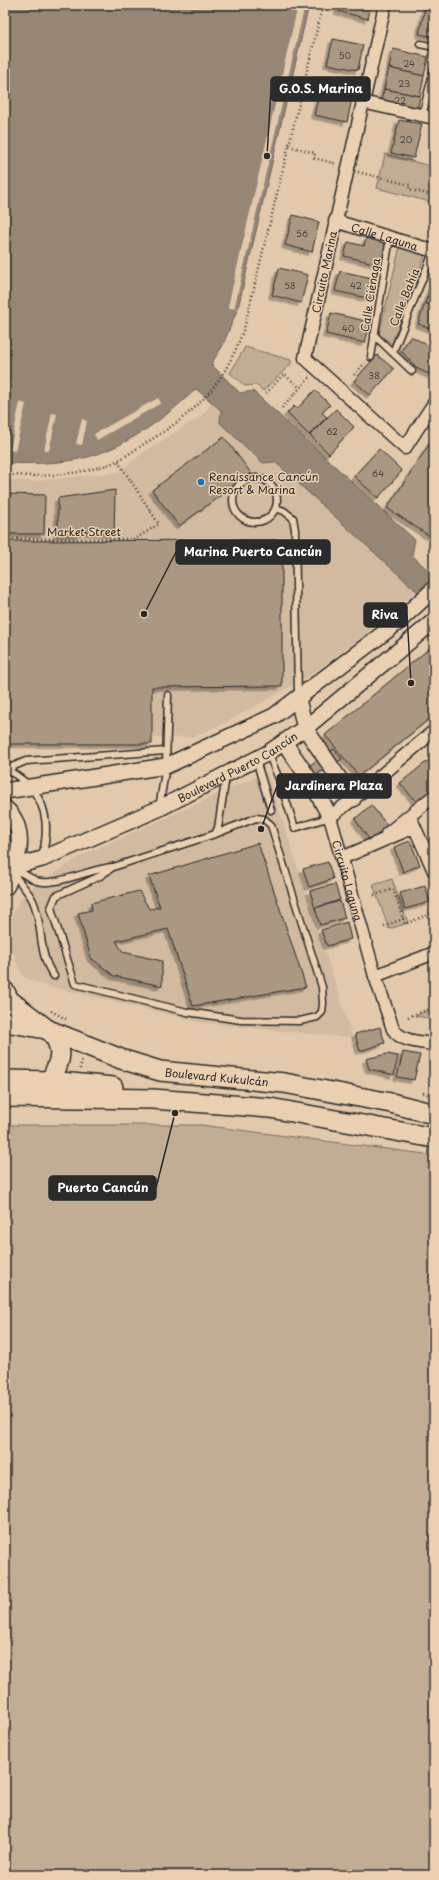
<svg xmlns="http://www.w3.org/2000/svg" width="439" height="1880" font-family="'Playpen Sans',sans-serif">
<defs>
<filter id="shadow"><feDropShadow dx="-3.5" dy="3.5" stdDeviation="0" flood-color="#0004"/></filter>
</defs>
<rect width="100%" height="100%" fill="#e2c9ac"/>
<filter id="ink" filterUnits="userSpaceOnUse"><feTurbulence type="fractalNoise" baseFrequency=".025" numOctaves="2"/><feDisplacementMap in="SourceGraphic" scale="8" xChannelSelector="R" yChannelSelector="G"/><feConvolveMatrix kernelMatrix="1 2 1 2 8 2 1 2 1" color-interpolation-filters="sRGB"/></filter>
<g filter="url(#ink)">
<!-- built -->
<g fill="#d1baa0">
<polygon points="213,402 221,410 220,423 263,463 275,462 416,591 371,630 308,677 221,725 193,737 5,742 5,480 34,481 119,472 144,452 201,416"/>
<polygon points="267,772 353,1038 204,1023 40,984 24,977 20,971 11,947 13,913 19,901 35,885 83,855"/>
</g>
<!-- green -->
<g fill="#c1ac94" stroke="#766c60">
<polygon points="385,154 434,167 434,203 377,188"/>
<polygon points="400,246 425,255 392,344 379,334"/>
<polygon points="245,347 291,360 291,364 263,391 256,385 245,386 230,373"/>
<polygon points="392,879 408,923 389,929 373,885"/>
<polygon points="434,1008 434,1019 415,1016"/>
<polygon points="5,1125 201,1125 425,1154 434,1157 434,1875 5,1875"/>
</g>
<!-- water -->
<path fill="#958676" stroke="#6b6258" d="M5,5H309L238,308L222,347L211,364L240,393L253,391L415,540L412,555L434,576V607L275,462L263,463L220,423L221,410L196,389C166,417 128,446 88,457C61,464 32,464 5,463Z"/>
<!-- pier -->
<g fill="#e2c9ac">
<polygon points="298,5 305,5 234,309 228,307"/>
<polygon points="158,398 161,403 97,440 94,434"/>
<polygon points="20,402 26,404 15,451 10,450"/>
<polygon points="52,413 57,414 49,451 44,450"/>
<polygon points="82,419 87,421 82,445 76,444"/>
</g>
<!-- building -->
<g fill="#aa9883" stroke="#2b2b2b" filter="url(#shadow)">
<polygon points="339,5 371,5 368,19 338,11"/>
<polygon points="426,5 434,5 434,37 419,34"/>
<polygon points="333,39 363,45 358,70 327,64"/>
<polygon points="393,49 428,57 424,76 389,68"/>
<polygon points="389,68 424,76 420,96 384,89"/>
<polygon points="321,87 353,94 347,122 314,115"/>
<polygon points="384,89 420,96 417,113 380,104"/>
<polygon points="399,120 422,124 414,158 391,153"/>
<polygon points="293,215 319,222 312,252 285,245"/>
<polygon points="366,238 388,243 382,265 344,256 348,242 364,246"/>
<polygon points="279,268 308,275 301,303 272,295"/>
<polygon points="340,271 377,279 372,299 335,291"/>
<polygon points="433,282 434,283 434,307 425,303"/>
<polygon points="425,303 434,307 434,330 418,324"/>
<polygon points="331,313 370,322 365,343 326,334"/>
<polygon points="411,336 434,349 434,369 431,375 418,369 401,351"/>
<polygon points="377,355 394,369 370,395 354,381"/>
<polygon points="315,390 330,405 322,413 327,417 309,435 287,413 294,406 297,409"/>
<polygon points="336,409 354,427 329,454 310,435"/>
<polygon points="224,437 251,473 179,526 152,490"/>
<polygon points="434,437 434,532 431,537 387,508"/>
<polygon points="379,449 402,471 378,498 354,476"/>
<polygon points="115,490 114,534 79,531 80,535 58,535 58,498"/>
<polygon points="5,494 45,495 44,534 5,534"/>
<polygon points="282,540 282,686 152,687 152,744 5,744 5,541"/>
<polygon points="431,647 434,651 434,715 359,776 325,735"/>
<polygon points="334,749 342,759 289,791 286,781"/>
<polygon points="434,756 434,791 418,804 400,783"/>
<polygon points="371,805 388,826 370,841 355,819"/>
<polygon points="410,841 420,865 403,872 394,847"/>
<polygon points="258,843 306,987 193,1006 168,929 116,941 123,952 162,961 162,986 114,976 91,958 78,913 92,910 91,903 139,891 149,909 160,907 149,876"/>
<polygon points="328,862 333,879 309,887 303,869"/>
<polygon points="335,884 340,900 315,908 310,891"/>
<polygon points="425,886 430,902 405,909 400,893"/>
<polygon points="340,901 345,918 320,925 315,908"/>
<polygon points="347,922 351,939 327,946 321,930"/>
<polygon points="380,1027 385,1043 360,1051 355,1034"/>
<polygon points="403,1052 420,1055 414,1080 397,1077"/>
<polygon points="387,1054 398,1056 394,1075 369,1069 366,1059"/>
</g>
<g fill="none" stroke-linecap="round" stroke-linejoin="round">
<!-- service casing -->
<g stroke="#2b2b2b" stroke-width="9">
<g id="service">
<polyline points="420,44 434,47"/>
<polyline points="422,116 434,69"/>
<polyline points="374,335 412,371"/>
<polyline points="393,352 434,250"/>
<polyline points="371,357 390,237"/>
<circle cx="255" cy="500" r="22"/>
<polyline points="276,508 284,511 293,518 295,530 298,696"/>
<polyline points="268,753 279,779 295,828 330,817"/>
<polyline points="256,760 271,810"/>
<path d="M5,769C11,771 16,775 21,779C47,798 50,827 42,857"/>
<polyline points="7,769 26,761 166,751"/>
<polyline points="159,808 166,766 168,695"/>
<polyline points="215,834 256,818 264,819 271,825 322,987 323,1003 322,1012 317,1017 300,1021 241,1020 187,1012 75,984 51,908 56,896 100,876 113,867 215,834 218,828 226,776"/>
<path d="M15,869C22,873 30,878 37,881C56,887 92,868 113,867"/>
<path d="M13,873C18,881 29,892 33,901C44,925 37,954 54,976"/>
</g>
</g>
<!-- minor casing -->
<g stroke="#2b2b2b" stroke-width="15">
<g id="minor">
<polyline points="385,5 305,358 405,448 434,403"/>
<polyline points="362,102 434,118"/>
<path id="s1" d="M335,221L434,251"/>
<path id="s2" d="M434,731L353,799L330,817L375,976L393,1029C401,1042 420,1042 434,1044"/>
<polyline points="411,819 434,871"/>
<polyline points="387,834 434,796"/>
<polyline points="342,858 414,827"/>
<polyline points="375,976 434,953"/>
</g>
</g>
<!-- tertiary casing -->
<g stroke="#2b2b2b" stroke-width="18">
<g id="tertiary">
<polyline points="298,699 305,728 353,799"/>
<polyline points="284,742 312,783 330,817"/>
<polyline points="5,791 166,766 274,716 397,623 434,589"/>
<path d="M5,808C23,823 24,855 9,872"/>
<path id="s3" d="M12,867L42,859L158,809L268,753L309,725L434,621"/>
</g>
</g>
<!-- primary casing -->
<g stroke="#2b2b2b" stroke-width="22">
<g id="primary">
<polyline points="5,885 11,870"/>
<path d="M5,992L9,1000L52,1033C65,1050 60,1063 50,1081"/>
<path id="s4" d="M5,1022L46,1029L121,1059L160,1071L284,1083L391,1103L434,1114"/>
<polyline points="5,1080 50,1081 113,1087"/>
<polyline points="5,1097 153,1099 270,1108 434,1138"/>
</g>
</g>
<!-- path -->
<g stroke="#2b2b2b" stroke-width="2.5" stroke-dasharray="1 3" stroke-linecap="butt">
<polyline points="289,146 315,153 314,158 337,164"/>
<polyline points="358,172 410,185 409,189 434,196"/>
<polyline points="354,375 365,363"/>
<polyline points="266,393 284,374 300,388"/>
<polyline points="282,408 310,377"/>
<path d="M5,474C38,478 75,475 107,465C120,461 133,451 144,444C196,413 226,384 245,325L323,5"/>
<polyline points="5,539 135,539 159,524 117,460"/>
<polyline points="374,895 393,889 403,919"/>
<polyline points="384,926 403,919 405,924 434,912"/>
<polyline points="51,1011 66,1019"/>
<polyline points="408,1017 434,1007"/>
<polyline points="80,1069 82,1059"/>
<polyline points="423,1093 434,1096"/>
</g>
<!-- service -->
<use href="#service" stroke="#ead0b1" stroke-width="6"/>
<!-- minor -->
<use href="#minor" stroke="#ead0b1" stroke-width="12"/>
<!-- tertiary -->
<use href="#tertiary" stroke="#ead0b1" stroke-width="15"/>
<!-- primary -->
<use href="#primary" stroke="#ead0b1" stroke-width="19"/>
</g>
</g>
<!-- markers -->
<circle fill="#1f6fb2" stroke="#ead0b1" stroke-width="1.5" cx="201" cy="482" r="4"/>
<g text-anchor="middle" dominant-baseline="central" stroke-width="3" stroke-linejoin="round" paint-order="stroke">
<!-- number labels -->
<g font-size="9" fill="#4b4641">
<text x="345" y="55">50</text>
<text x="409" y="63">24</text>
<text x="404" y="83">23</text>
<text x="400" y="100">22</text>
<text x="406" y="139">20</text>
<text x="302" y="233">56</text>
<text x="290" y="285">58</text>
<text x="356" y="285">42</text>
<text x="348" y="328">40</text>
<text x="374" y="375">38</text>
<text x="332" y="431">62</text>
<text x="378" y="473">64</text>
</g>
<!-- street labels -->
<g font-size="11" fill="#2b2b2b" stroke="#ead0b1">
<text stroke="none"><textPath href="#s1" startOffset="52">Calle Laguna</textPath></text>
<text transform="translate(324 272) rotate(-78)">Circuito Marina</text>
<text transform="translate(370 295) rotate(-81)">Calle Ciénaga</text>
<text transform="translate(404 297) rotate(-68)">Calle Bahía</text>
<text x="84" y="531">Market Street</text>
<text stroke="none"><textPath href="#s3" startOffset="247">Boulevard Puerto Cancún</textPath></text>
<text stroke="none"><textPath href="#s2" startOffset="201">Circuito Laguna</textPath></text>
<text stroke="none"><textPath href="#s4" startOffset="220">Boulevard Kukulcán</textPath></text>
</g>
<!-- poi labels -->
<g font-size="11" fill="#2b2b2b" stroke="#ead0b1" text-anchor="start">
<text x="209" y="476">Renaissance Cancún<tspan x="209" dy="13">Resort &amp; Marina</tspan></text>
</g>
</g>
<!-- callouts -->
<path fill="none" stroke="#2b2b2b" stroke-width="1.5" d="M267 156L271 89M144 614L176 552M411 683L407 615M261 829L277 786M175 1113L156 1188"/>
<g fill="#2b2b2b" stroke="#ead0b1" stroke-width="1.5">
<circle cx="267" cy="156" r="4"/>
<circle cx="144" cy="614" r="4"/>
<circle cx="411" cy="683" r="4"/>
<circle cx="261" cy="829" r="4"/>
<circle cx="175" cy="1113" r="4"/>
</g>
<g fill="#2b2b2b" stroke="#2b2b2b" stroke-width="1.5">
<rect x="271" y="77" width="99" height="24" rx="4"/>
<rect x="176" y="540" width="154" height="24" rx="4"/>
<rect x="364" y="603" width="43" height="24" rx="4"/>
<rect x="277" y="774" width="114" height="24" rx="4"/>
<rect x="49" y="1176" width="107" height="24" rx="4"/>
</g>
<g font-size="12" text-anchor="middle" font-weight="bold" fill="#fff">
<text x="321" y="93">G.O.S. Marina</text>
<text x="253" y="556">Marina Puerto Cancún</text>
<text x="385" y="619">Riva</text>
<text x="334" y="790">Jardinera Plaza</text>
<text x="103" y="1192">Puerto Cancún</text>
</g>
<!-- margin -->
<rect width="439" height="1880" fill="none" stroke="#ead0b1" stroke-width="20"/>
<rect x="10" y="10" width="419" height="1860" fill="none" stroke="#2b2b2b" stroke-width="1.5" filter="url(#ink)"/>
</svg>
